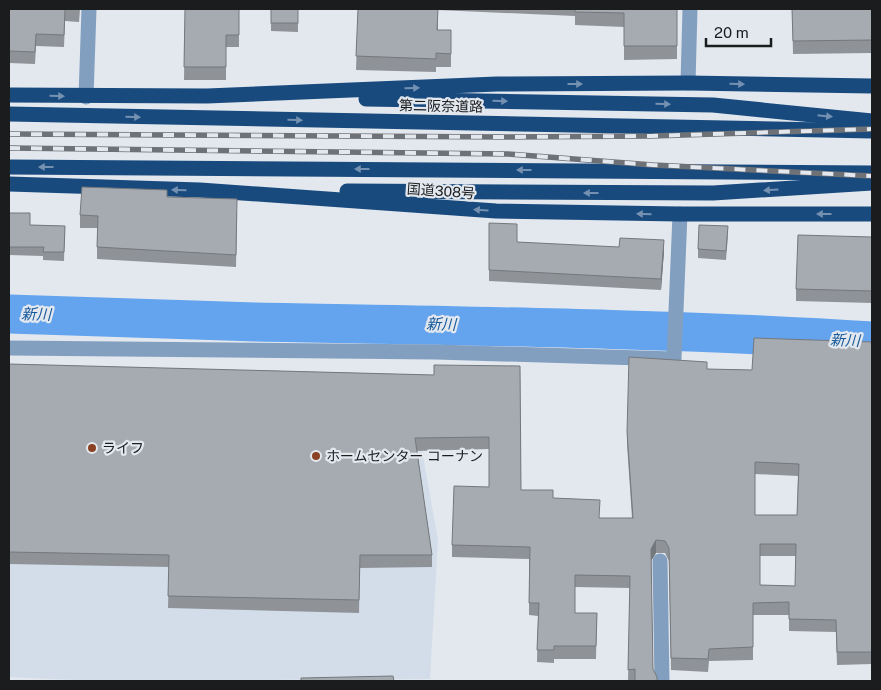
<svg xmlns="http://www.w3.org/2000/svg" width="881" height="690" font-family="'Public Sans','Noto Sans JP',sans-serif">
<rect width="100%" height="100%" fill="#e3e8ef"/>
<!-- built -->
<polygon fill="#d3ddea" points="9,366 409,378 438,540 430,679 93,681 9,677"/>
<g fill="none" stroke-linecap="round" stroke-linejoin="round">
<!-- river -->
<path stroke="#64a4ee" stroke-width="39" d="M9,314C91,316 174,320 256,322C462,326 667,328 872,341"/>
<!-- minor -->
<g stroke="#839fc0" stroke-width="15">
<polyline points="688,83 690,9"/>
<polyline points="86,97 89,9"/>
<polyline points="9,348 436,352 674,359 680,214"/>
<polyline points="660,561 662,681"/>
</g>
<!-- highway -->
<g stroke="#194a7e" stroke-width="15">
<polyline points="9,95 207,96 497,84 688,83 872,86"/>
<polyline points="366,99 713,105 872,121"/>
<polyline points="9,114 872,131"/>
<polyline points="9,167 872,173"/>
<polyline points="9,184 200,190 496,211 680,214 872,214"/>
<polyline points="347,191 713,193 872,183"/>
</g>
<!-- rail casing -->
<g stroke="#6e7176" stroke-width="5.5">
<g id="rail">
<polyline points="9,134 507,137 652,136 872,129"/>
<polyline points="9,148 508,154 653,165 872,176"/>
</g>
</g>
<!-- rail -->
<use href="#rail" stroke="#e3e8ef" stroke-width="4" stroke-dasharray="11" stroke-linecap="butt"/>
</g>
<!-- wall -->
<g fill="#8f9398" fill-rule="evenodd">
<polygon points="9,9 80,9 79,22 65,21 64,47 36,46 35,64 9,63"/>
<polygon points="185,9 239,9 239,47 226,47 226,80 184,80"/>
<polygon points="271,9 298,9 298,32 271,31"/>
<polygon points="358,9 677,9 677,59 624,60 624,27 575,25 575,16 438,10 438,30 451,30 451,67 436,67 436,72 356,70"/>
<polygon points="792,9 872,9 872,53 793,54"/>
<polygon points="167,197 237,212 236,267 97,259 97,228 80,228 80,215"/>
<polygon points="9,213 30,225 65,226 64,261 43,260 43,256 9,255"/>
<polygon points="489,223 517,242 664,251 661,290 489,281"/>
<polygon points="728,235 726,260 698,258 698,249"/>
<polygon points="872,237 872,303 796,301 796,289"/>
<path d="M872,342V664L837,665L836,632L789,631V615H753V660L709,661L708,672L671,670L669,561L665,553H656L651,561L653,669L657,681H628L630,588L575,587V613H597L596,659H554V663L537,662L538,616L529,615V559L452,557V545L489,487V449L417,451L432,555V567L360,568L359,613L168,608L169,567L9,564V364L434,375L520,366L521,490L553,498L600,518H632L627,444V432L707,369L752,370ZM755,474L798,476L797,515H755ZM760,556H796L795,586L760,585Z"/>
</g>
<!-- shaded-wall -->
<g fill="#74787c">
<polygon points="664,240 664,251 661,290 661,279"/>
<polygon points="656,540 656,553 651,561 651,549"/>
</g>
<!-- building -->
<g fill="#a6abb1" stroke="#74787c" fill-rule="evenodd">
<polygon points="9,9 79,9 65,9 64,35 36,34 35,52 9,51"/>
<polygon points="185,9 239,9 239,35 226,35 226,67 184,67"/>
<rect x="271" y="9" width="27" height="14"/>
<polygon points="358,9 438,9 437,30 451,30 451,54 436,53 436,59 356,56"/>
<polygon points="575,9 677,9 677,46 624,46 624,13 575,12"/>
<polygon points="792,9 872,9 872,40 793,41"/>
<polygon points="82,187 167,190 167,197 237,199 236,255 97,247 98,216 80,215"/>
<polygon points="9,213 30,213 30,225 65,226 64,252 43,252 44,247 9,247"/>
<polygon points="489,223 517,224 517,242 619,247 620,238 664,240 661,279 489,270"/>
<polygon points="699,225 728,226 726,251 698,249"/>
<polygon points="798,235 872,237 872,291 796,289"/>
<path d="M754,338L872,342V652H837L836,620L789,619V602L753,603V647L709,649L708,659L671,658L669,548L665,541L656,540L651,549L653,669L657,677V681H635V669L628,670L630,576L575,575V613H597L596,646H554V650H537L539,603H529L530,547L452,545L454,486L489,487V437L415,438L432,555H360L359,600L168,596L169,555L9,552V364L434,375V365L520,366L521,490H553V498L600,500L599,518H633L627,432L629,357L707,362V369L752,370ZM755,462L799,464L797,515H755ZM760,544H796L795,586L760,585Z"/>
<polygon points="393,676 394,681 301,681 301,678"/>
</g>
<!-- one-way arrows -->
<defs><path id="oneway-solid" d="M-6-.8H1V-3.2L6.5 0L1 3.2V.8H-6Z" transform="scale(1.25)"/></defs>
<g fill="#7491b1">
<use href="#oneway-solid" transform="translate(575 84)"/>
<use href="#oneway-solid" transform="translate(737 84) rotate(1)"/>
<use href="#oneway-solid" transform="translate(412 88) rotate(-2)"/>
<use href="#oneway-solid" transform="translate(57 96) rotate(1)"/>
<use href="#oneway-solid" transform="translate(500 101) rotate(1)"/>
<use href="#oneway-solid" transform="translate(663 104) rotate(1)"/>
<use href="#oneway-solid" transform="translate(825 116) rotate(6)"/>
<use href="#oneway-solid" transform="translate(133 117) rotate(1)"/>
<use href="#oneway-solid" transform="translate(295 120) rotate(1)"/>
<use href="#oneway-solid" transform="translate(46 167) rotate(-180)"/>
<use href="#oneway-solid" transform="translate(362 169) rotate(-180)"/>
<use href="#oneway-solid" transform="translate(524 170) rotate(-180)"/>
<use href="#oneway-solid" transform="translate(179 190) rotate(-178)"/>
<use href="#oneway-solid" transform="translate(771 190) rotate(176)"/>
<use href="#oneway-solid" transform="translate(591 193) rotate(-180)"/>
<use href="#oneway-solid" transform="translate(481 210) rotate(-176)"/>
<use href="#oneway-solid" transform="translate(644 214) rotate(-179)"/>
<use href="#oneway-solid" transform="translate(824 214) rotate(180)"/>
</g>
<!-- markers -->
<g fill="#8a4222" stroke="#e3e8ef" stroke-width="2">
<circle cx="92" cy="448" r="5"/>
<circle cx="316" cy="456" r="5"/>
</g>
<g text-anchor="middle" dominant-baseline="central" stroke-width="4.5" stroke-linejoin="round" paint-order="stroke">
<!-- street labels -->
<g font-size="14" fill="#1a1c1e" stroke="#e3e8ef">
<text transform="translate(441 106) rotate(1)">第二阪奈道路</text>
<text transform="translate(441 191) rotate(4)">国道308号</text>
</g>
<!-- poi labels -->
<g font-size="14" fill="#1a1c1e" stroke="#e3e8ef" text-anchor="start">
<text x="102" y="448">ライフ</text>
<text x="326" y="456">ホームセンター コーナン</text>
</g>
<!-- water labels -->
<g font-size="15" font-style="italic" fill="#14579a" stroke="#e3e8ef">
<text transform="translate(36 314) rotate(1)">新川</text>
<text transform="translate(441 324) rotate(1)">新川</text>
<text transform="translate(845 340) rotate(2)">新川</text>
</g>
</g>
<!-- border -->
<rect width="881" height="690" fill="none" stroke="#1a1c1e" stroke-width="20"/>
<!-- scale -->
<path d="M706 38v8h65v-8" fill="none" stroke="#1a1c1e" stroke-width="2.5"/>
<text x="714" y="38" font-size="15" fill="#1a1c1e" stroke="#e3e8ef" stroke-width="4" paint-order="stroke">20 m</text>
</svg>
